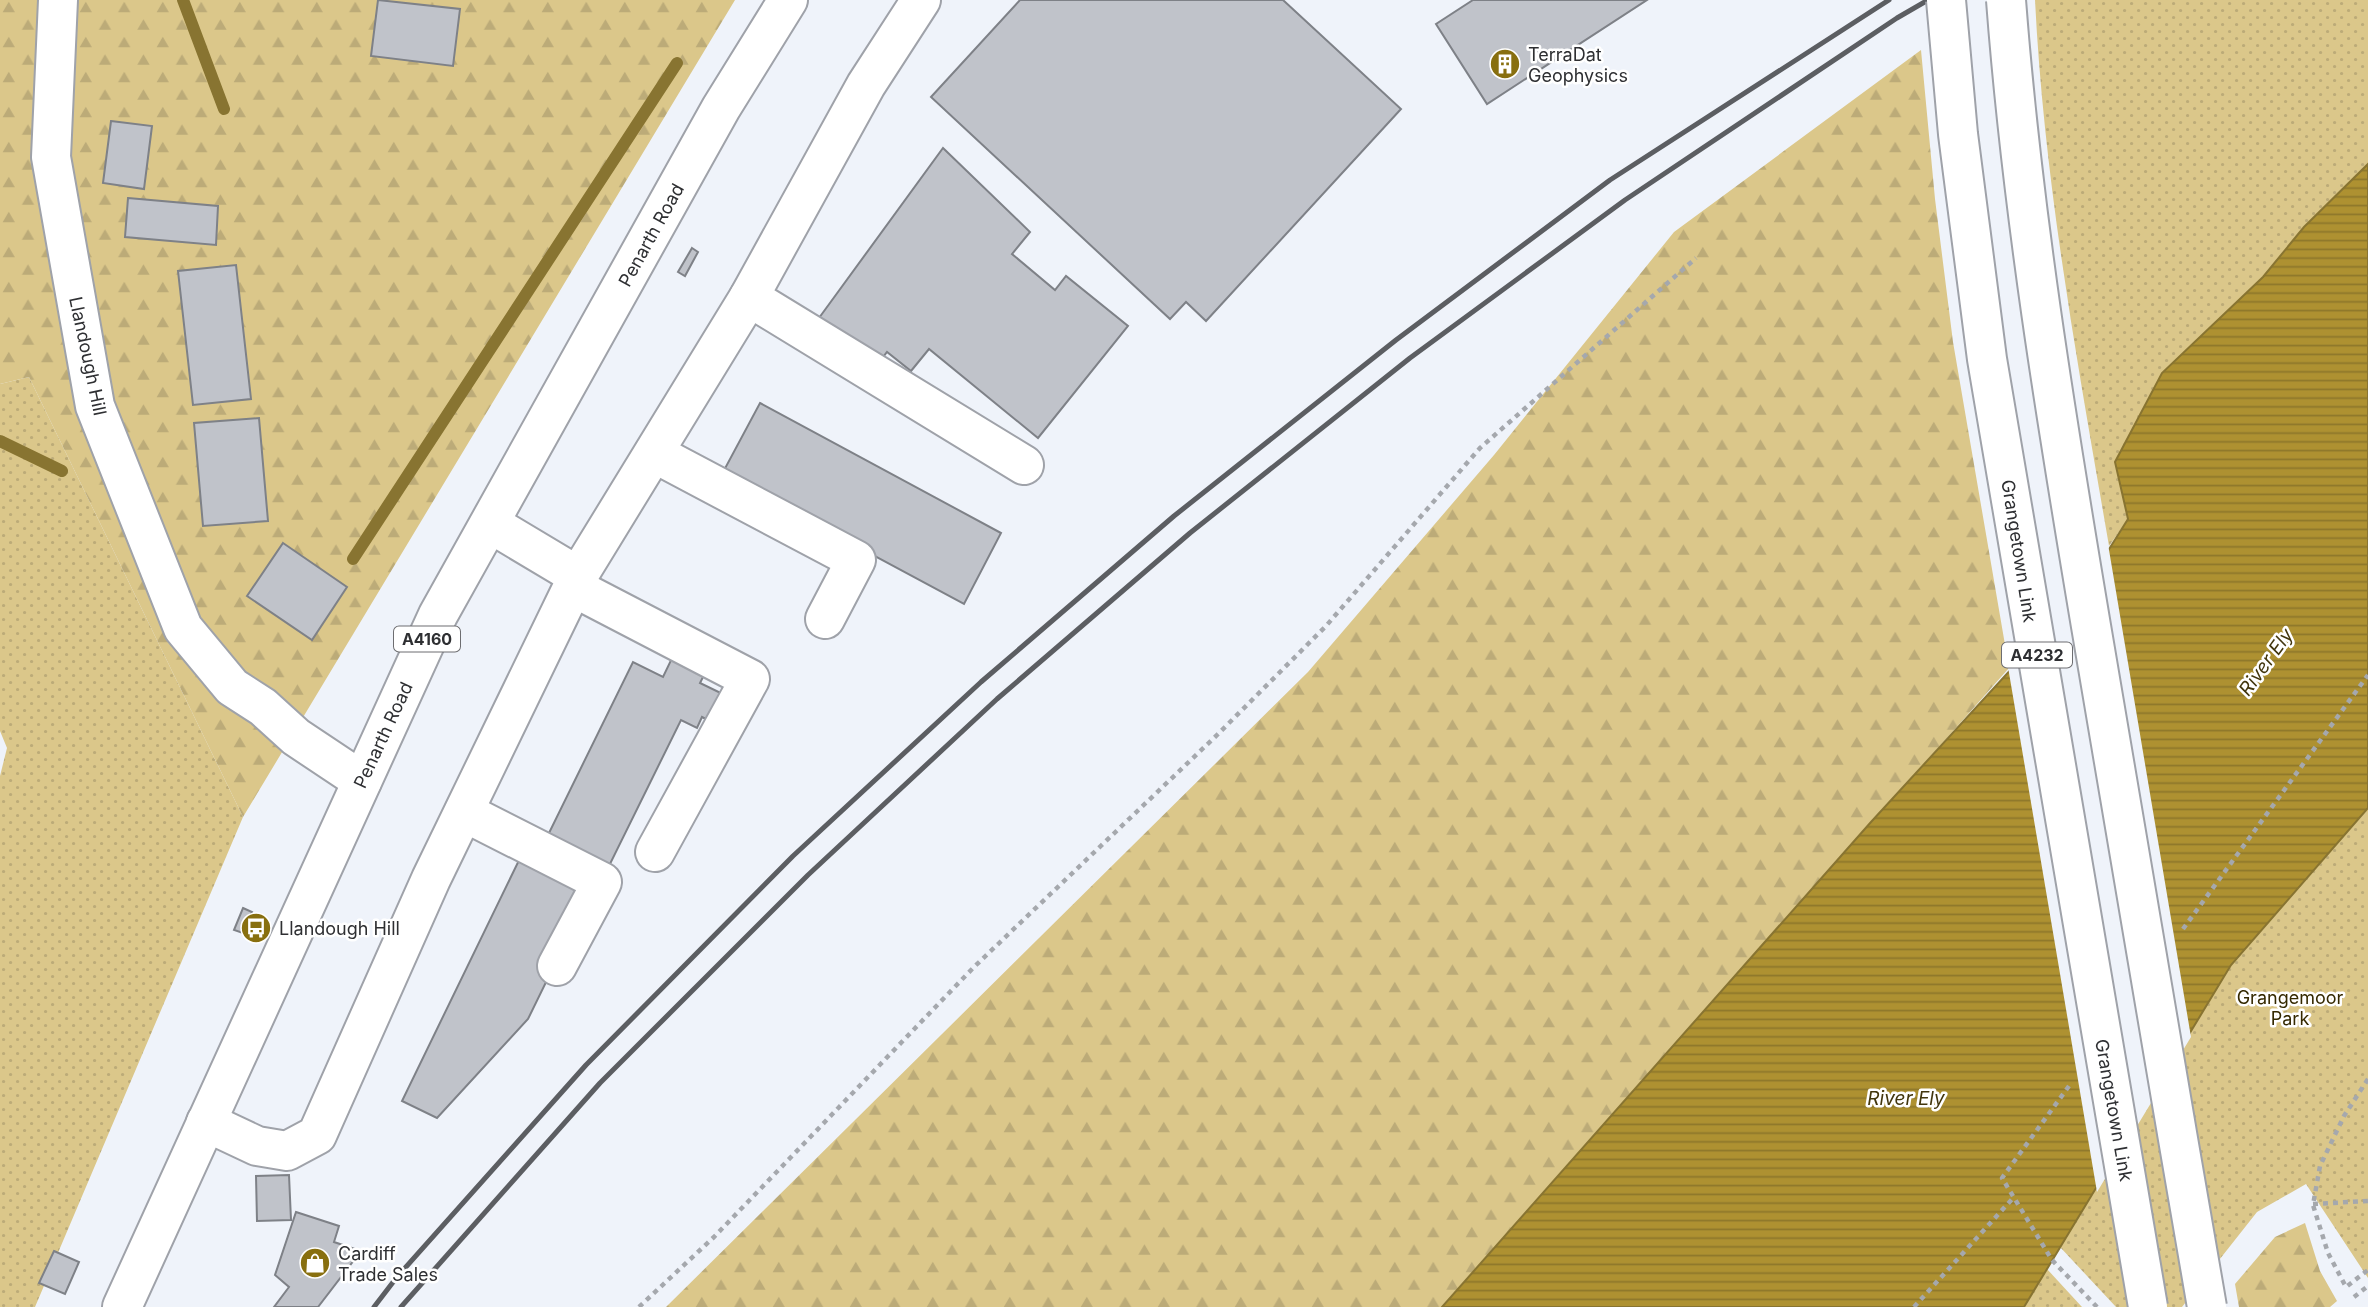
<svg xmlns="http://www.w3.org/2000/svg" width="2368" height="1307" font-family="Inter,sans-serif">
<defs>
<pattern id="grass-dots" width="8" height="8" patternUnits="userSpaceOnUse" patternTransform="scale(1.75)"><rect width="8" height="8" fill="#dbc78a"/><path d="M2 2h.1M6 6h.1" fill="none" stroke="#bcab78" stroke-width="1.8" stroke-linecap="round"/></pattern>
<pattern id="forest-firs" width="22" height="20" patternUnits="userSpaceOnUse" patternTransform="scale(1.75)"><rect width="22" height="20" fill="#dbc78a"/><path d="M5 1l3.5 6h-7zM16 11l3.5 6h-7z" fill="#bcab78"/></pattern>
<pattern id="water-rules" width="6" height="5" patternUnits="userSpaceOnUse" patternTransform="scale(1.75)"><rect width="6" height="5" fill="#ae9131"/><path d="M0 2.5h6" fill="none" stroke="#8e772a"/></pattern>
</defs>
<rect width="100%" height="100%" fill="#eff3fa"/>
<!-- grass -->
<g fill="url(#grass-dots)">
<path d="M2035,0H2368V164L2304,227L2115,462L2128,519L2109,546C2078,366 2044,182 2035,0Z"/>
<polygon points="29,377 243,817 35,1307 0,1307 0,776 7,748 0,731 0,384"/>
<polygon points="2368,793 2368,1278 2306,1184 2257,1212 2182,1307 2116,1307 2060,1247 2195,1000"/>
<polygon points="2046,1269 2047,1269 2082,1307 2024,1307"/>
</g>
<!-- forest -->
<g fill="url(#forest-firs)">
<polygon points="0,0 735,0 243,817 29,377 0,384"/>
<polygon points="1921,50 1935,199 1953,342 2009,668 1442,1307 666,1307 1308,672 1494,455 1674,232"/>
<polygon points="2305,1223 2320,1271 2337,1301 2330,1307 2239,1307 2235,1284 2275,1237"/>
</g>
<!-- water -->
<polygon fill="url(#water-rules)" stroke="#887431" stroke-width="2" points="2368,164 2368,808 2231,965 2024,1307 1442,1307 1871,822 2082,592 2128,519 2115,462 2162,373 2263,277 2304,227"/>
<!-- pier -->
<polygon fill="#eff3fa" points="2108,544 2191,1037 2097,1192 2008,667 2080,590"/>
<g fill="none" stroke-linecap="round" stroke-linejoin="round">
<!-- stream -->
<g stroke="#887431" stroke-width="12">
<polyline points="183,0 224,109"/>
<polyline points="0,441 62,471"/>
<polyline points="353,559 677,63"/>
</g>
</g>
<!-- building -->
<g fill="#c0c3ca" stroke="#7e8187" stroke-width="2">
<polygon points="378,0 460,9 453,66 371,56"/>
<polygon points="1020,0 1283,0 1401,109 1206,321 1186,302 1170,319 931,97"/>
<polygon points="1473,0 1647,0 1487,104 1436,24"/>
<polygon points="111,121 152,126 144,189 103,183"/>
<polygon points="943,148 1030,232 1012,254 1055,290 1066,276 1128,326 1038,438 929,349 911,371 887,352 877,365 819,318"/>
<polygon points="128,198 218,206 216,245 125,237"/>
<polygon points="692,248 698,252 685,276 678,272"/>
<polygon points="236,265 251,399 193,405 178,271"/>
<polygon points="760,403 1001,533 964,604 722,474"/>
<polygon points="259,418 268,521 203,526 194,423"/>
<polygon points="283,543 347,587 312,640 247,596"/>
<polygon points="674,654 706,671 700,683 731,698 717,725 702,717 697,728 681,720 609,866 548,835 633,662 663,677"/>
<polygon points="523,852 593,886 528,1019 437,1118 402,1101"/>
<polygon points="243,908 252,912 243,933 234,930"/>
<polygon points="289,1175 291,1220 257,1221 256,1176"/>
<polygon points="296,1212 339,1226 334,1242 361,1251 318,1307 274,1307 289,1287 275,1275"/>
<polygon points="54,1251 79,1262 65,1294 39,1283"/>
</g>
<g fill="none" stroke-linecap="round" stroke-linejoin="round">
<!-- minor casing -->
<g stroke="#9fa2a9" stroke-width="42">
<g id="minor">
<polyline points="58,0 51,157 95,406 183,628 232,687 263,707 296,737 362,781"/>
<polyline points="749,297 1024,465"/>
<polyline points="654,453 856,560 825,619"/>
<polyline points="491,524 578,576 749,297 866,85 921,0"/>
<polyline points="573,587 750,679 655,852"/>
<polyline points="464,812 602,882 557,966"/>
<polyline points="206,1122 257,1146 287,1151 317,1135 431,879 578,576"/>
</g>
</g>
<!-- major casing -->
<g stroke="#9fa2a9" stroke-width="42">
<polyline id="major" points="122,1307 438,615 721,108 788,0"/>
</g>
<!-- path -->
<g stroke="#a5a8ad" stroke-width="4.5" stroke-dasharray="5 5" stroke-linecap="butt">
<polyline points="2183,929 2368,675"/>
<polyline points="2368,1079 2344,1116 2320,1166 2313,1205 2328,1253 2346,1287 2368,1270"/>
<polyline points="2069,1086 2002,1178 2052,1260 2097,1307"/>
<polyline points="2313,1204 2368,1201"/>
<polyline points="2354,1297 2368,1286"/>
<polyline points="639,1307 714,1237 974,967 1216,736 1326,626 1480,448 1696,258"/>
<polyline points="1914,1307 2014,1197"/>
</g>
<!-- minor -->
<use href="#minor" stroke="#fff" stroke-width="38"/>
<!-- major -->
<use href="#major" stroke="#fff" stroke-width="38"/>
<!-- rail -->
<g stroke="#5c5e62" stroke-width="5">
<polyline points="374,1307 397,1277 586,1065 793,856 981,682 1174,516 1396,340 1610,180 1889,0"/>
<polyline points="401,1307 600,1083 808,875 997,699 1190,533 1410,358 1625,200 1897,18 1928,0"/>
</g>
<!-- major-bridge casing -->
<g stroke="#9fa2a9" stroke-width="42" stroke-linecap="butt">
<g id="major-bridge">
<polyline points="1946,0 1958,134 1987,359 2148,1307"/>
<path d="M2006,0C2022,210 2056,418 2091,626C2128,853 2168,1080 2207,1307"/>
</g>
</g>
<!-- major-bridge -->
<use href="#major-bridge" stroke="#fff" stroke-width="38"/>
</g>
<!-- icons -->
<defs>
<g id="building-disc" transform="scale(1.575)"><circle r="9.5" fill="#886f0f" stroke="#fff"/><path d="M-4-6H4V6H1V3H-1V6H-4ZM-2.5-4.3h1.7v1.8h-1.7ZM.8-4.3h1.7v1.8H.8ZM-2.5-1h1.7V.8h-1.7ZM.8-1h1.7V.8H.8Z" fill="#fff"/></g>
<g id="bus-disc" transform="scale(1.575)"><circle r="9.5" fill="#886f0f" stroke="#fff"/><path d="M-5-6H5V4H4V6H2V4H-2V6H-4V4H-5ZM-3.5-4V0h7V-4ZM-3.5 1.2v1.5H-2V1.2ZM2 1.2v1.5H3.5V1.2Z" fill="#fff"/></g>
<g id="shop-disc" transform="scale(1.575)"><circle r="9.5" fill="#886f0f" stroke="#fff"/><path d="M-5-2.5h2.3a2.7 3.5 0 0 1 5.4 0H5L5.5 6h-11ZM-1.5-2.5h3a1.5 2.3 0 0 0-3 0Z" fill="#fff"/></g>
</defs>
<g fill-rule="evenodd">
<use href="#building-disc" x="1505" y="64"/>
<use href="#bus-disc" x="256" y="928"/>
<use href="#shop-disc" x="315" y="1263"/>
</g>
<g text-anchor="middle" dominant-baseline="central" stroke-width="5" stroke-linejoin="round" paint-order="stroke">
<!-- shield labels -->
<g fill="#fff" stroke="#6d6d70" stroke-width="2">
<rect x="394" y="626.5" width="66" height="25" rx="5"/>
<rect x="2002" y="642.5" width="70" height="25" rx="5"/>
</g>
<g font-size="16" font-weight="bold" fill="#2e2f32">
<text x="427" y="639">A4160</text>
<text x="2037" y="655">A4232</text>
</g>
<!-- poi labels -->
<g font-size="18" fill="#2e2f32" stroke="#fff" text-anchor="start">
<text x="1528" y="54">TerraDat<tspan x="1528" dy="21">Geophysics</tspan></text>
<text x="279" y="928">Llandough Hill</text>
<text x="338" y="1253">Cardiff<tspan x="338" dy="21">Trade Sales</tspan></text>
</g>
<!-- street labels -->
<g font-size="18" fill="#2e2f32" stroke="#fff">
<text transform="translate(651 235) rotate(-61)">Penarth Road</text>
<text transform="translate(88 356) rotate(78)">Llandough Hill</text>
<text transform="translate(2019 551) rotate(81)">Grangetown Link</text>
<text transform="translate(383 735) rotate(-65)">Penarth Road</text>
<text transform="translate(2114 1110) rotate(80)">Grangetown Link</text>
</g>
<!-- park labels -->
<g font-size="18" fill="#352900" stroke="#fff">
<text x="2290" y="997">Grangemoor<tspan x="2290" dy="21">Park</tspan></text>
</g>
<!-- water labels -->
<g font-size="19" font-style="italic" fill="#42360d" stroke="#fff">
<text transform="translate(2266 662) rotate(-54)">River Ely</text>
<text x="1906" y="1098">River Ely</text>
</g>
</g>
</svg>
